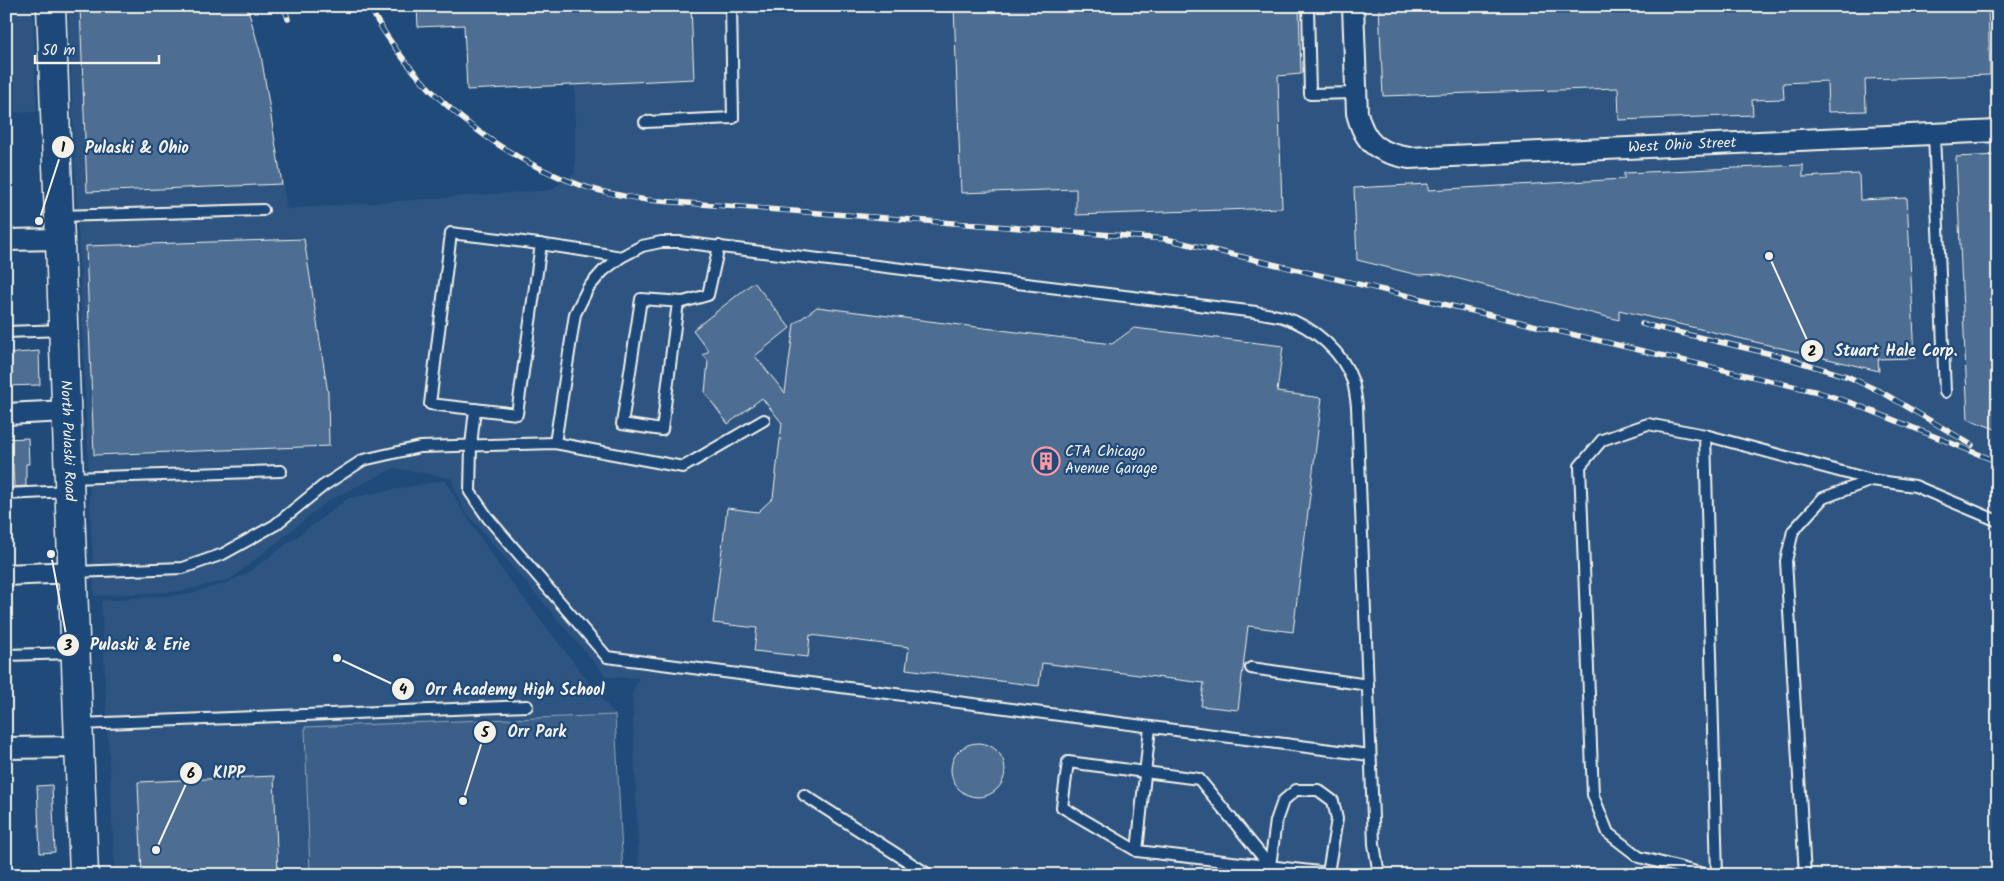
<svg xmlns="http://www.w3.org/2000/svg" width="2004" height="881" font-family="Kalam,sans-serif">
<rect width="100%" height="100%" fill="#1f4a7a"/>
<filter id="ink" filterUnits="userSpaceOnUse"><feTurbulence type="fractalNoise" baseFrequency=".02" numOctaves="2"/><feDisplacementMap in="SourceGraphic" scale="10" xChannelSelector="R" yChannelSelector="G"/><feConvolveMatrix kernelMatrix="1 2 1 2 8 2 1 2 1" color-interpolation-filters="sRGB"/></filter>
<g filter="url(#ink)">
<!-- built -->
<g fill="#2d5581">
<polygon points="6,6 33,6 37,112 6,112"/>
<polygon points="68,6 247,6 261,55 287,209 551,190 575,173 575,85 467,90 464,25 417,6 1998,6 1998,875 639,875 632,694 639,678 607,677 463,509 451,478 395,468 329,500 231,579 182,591 94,596"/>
<polygon points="445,480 459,505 507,577 615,715 305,727 310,875 115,875 101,601 190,594 223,584 246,574 349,498"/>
</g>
<!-- green -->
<polygon fill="#3a5f88" stroke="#97a8b8" points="615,715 623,875 310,875 305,727"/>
<!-- building -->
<g fill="#4d6e92" stroke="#f4f1e8">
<polygon points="80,6 247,6 261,55 282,184 87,192"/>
<polygon points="417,6 691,6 694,79 467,90 464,25 418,27"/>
<polygon points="954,6 1299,6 1301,74 1278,76 1282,208 1076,215 1076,189 961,193"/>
<polygon points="1379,6 1988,6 1990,75 1865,79 1866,111 1828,112 1827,81 1783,83 1784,99 1752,100 1753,115 1619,120 1618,88 1383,96"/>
<polygon points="1998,155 1998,430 1968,419 1956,157"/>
<polygon points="1803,165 1803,177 1859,174 1860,200 1907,198 1915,358 1878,359 1879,371 1619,310 1619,320 1440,274 1418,275 1357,260 1354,188 1428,184 1428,190 1624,179 1624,173"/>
<polygon points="304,239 328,393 329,446 94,455 86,246"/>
<polygon points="754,282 790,328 755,356 785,393 794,324 817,307 1112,344 1134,328 1283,346 1277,392 1322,398 1293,632 1248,626 1238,710 1201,706 1204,683 1042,663 1039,686 906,669 909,647 810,635 808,657 754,651 757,628 713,623 727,508 758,512 773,498 782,423 762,398 728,424 705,393 708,361 703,355 709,351 693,330"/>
<polygon points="39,351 40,385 6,386 6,354"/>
<polygon points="28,438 29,464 26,464 26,486 14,487 13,464 6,464 6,439"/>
<circle cx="978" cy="770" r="27"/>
<polygon points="274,776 278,875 142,875 138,782"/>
<polygon points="52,785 55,852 40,853 37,786"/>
</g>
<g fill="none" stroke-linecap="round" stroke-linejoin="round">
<!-- lane casing -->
<g stroke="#f4f1e8" stroke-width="14">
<g id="lane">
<polyline points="1308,6 1310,94 1356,93"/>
<polyline points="645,122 733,118 731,6"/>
<polyline points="1934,134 1945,392"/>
<polyline points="60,216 263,210"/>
<path d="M541,244L517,414L430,404L451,233C508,240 565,246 621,257"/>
<polyline points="678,302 662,430 622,424 641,299 683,302 708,295 719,246"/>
<polyline points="6,332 63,330"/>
<polyline points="475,409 471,446 470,492 488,518 607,657 1370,755"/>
<polyline points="1705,435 1717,875"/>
<path d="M555,443L575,314L588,288L603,271L621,257L642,246L661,242H680L1256,312C1265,314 1275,315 1283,317C1314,327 1343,352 1353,382C1355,390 1356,398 1357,406L1374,844L1379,875"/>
<polyline points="70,478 281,471"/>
<polyline points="6,494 69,491"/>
<polyline points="74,572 183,568 223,554 275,525 323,486 363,460 420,447 555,443 683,467 764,420"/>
<polyline points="6,655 75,653"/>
<polyline points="1251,668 1368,685"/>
<polyline points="79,724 527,706"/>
<polyline points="1150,727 1137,851 1328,873 1337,819 1333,801 1318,790 1296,790 1283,801 1276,821 1270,866"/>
<polyline points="804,795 929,875"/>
<polyline points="1137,851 1062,807 1068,762 1199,779 1270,866"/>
<polyline points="1708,875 1639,857 1608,833 1593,795 1580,466 1602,440 1648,424 1705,435 1872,480"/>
<polyline points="1805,875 1786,561 1793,531 1823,498 1872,480 1915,486 1998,521"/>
</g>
</g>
<!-- street casing -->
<g stroke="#f4f1e8" stroke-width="24">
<g id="street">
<path id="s1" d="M1353,6L1357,113C1365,145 1378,152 1409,158L1998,131"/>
<polyline points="6,240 60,239"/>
<polyline points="6,414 67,411"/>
<polyline points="6,575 73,572"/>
<polyline points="6,748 79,747"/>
</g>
</g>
<!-- secondary casing -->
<g stroke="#f4f1e8" stroke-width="31">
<g id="secondary">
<path id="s2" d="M51,6L84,875"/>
</g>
</g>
<!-- lane -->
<use href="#lane" stroke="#1f4a7a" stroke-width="10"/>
<!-- street -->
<use href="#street" stroke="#1f4a7a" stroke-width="20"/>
<!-- secondary -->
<use href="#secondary" stroke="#1f4a7a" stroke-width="28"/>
<!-- rail casing -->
<g stroke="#f4f1e8" stroke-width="5.5">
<g id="rail">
<polyline points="284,6 288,19"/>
<polyline points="310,6 311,8"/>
<polyline points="321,6 322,8"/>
<path d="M369,6C413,89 492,154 580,185C602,193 625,196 647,200L1166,239L1818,392L1852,403L1998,462"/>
<polyline points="1642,324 1780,356 1849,377 1885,394 1972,445"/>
</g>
</g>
<!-- rail -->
<use href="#rail" stroke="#1f4a7a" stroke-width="4" stroke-dasharray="11" stroke-linecap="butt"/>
</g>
</g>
<!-- icons -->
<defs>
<g id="building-ring" transform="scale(1.4375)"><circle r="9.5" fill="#1f4a7a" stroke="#ff9aa2" stroke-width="1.5"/><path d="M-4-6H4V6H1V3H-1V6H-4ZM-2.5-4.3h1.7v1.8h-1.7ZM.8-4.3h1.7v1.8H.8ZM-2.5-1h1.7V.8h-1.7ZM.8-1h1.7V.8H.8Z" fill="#ff9aa2"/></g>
</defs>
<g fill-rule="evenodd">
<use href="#building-ring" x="1046" y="461"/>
</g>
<g text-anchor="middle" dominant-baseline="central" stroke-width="4.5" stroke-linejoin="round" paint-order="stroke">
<!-- street labels -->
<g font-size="15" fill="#f4f1e8" stroke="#1f4a7a">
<text stroke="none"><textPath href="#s1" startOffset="455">West Ohio Street</textPath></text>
<text stroke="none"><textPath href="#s2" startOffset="435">North Pulaski Road</textPath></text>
</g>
<!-- poi labels -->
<g font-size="15" fill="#f4f1e8" stroke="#1f4a7a" text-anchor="start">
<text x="1065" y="452">CTA Chicago<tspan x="1065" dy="17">Avenue Garage</tspan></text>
</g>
</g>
<!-- callouts -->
<path fill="none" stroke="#f4f1e8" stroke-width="2" d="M39 221L63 147M1769 256L1812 351M51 554L68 645M337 658L403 689M463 801L485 732M156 850L191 773"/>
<g fill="#f4f1e8" stroke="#1f4a7a" stroke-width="2">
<circle cx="39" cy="221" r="5"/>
<circle cx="1769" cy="256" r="5"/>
<circle cx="51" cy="554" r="5"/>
<circle cx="337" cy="658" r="5"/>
<circle cx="463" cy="801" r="5"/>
<circle cx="156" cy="850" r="5"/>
<circle cx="63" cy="147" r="12"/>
<circle cx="1812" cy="351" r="12"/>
<circle cx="68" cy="645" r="12"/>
<circle cx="403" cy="689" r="12"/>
<circle cx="485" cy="732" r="12"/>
<circle cx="191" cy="773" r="12"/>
</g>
<g font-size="15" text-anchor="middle" font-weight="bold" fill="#111">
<text x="63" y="152">1</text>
<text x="1812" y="356">2</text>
<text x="68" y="650">3</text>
<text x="403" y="694">4</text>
<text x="485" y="737">5</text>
<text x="191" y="778">6</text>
</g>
<g font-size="16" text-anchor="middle" font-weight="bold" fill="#f4f1e8" stroke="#1f4a7a" stroke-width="4.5" stroke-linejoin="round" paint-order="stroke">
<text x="137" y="153">Pulaski &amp; Ohio</text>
<text x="1896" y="356">Stuart Hale Corp.</text>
<text x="140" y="650">Pulaski &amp; Erie</text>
<text x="515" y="695">Orr Academy High School</text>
<text x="537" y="737">Orr Park</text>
<text x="229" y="778">KIPP</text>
</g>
<!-- margin -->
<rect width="2004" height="881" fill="none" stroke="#1f4a7a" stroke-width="25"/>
<rect x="12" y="12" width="1979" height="856" fill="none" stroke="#f4f1e8" stroke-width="2" filter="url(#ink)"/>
<!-- scale -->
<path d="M35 55v8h124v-8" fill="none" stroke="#f4f1e8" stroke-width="2.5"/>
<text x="42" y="55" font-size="15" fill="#f4f1e8" stroke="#1f4a7a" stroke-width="4" paint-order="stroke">50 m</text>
</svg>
